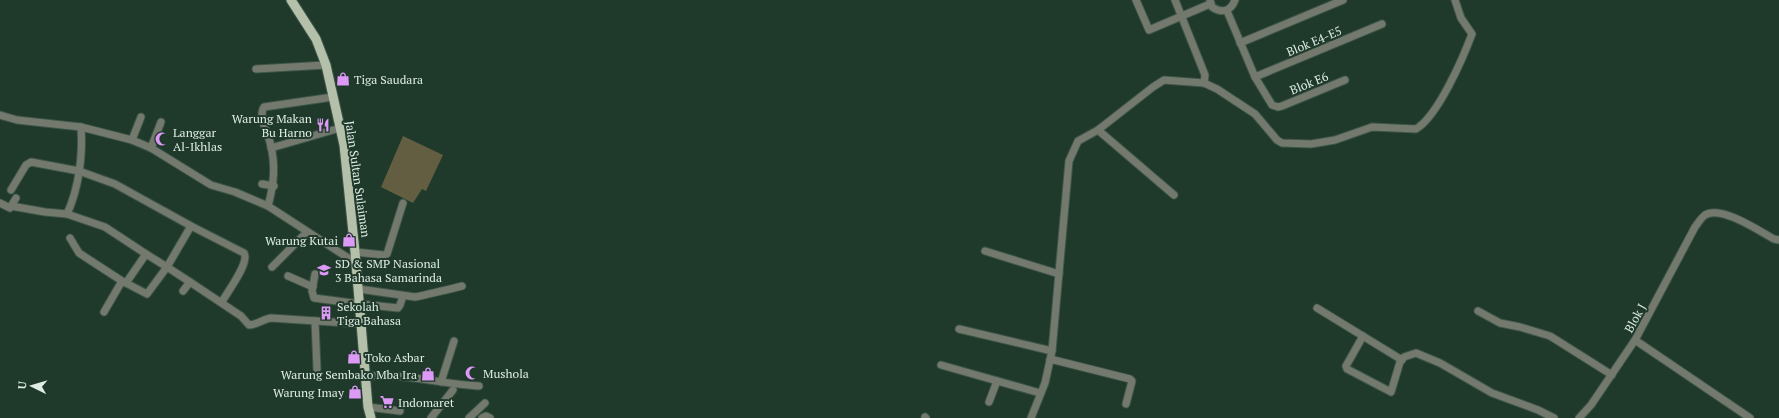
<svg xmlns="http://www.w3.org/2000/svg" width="1779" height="418" font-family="'PT Serif',serif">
<rect width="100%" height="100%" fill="#1f392b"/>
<!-- grass -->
<polygon fill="#635d42" points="403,136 443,155 426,191 422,189 413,203 381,187"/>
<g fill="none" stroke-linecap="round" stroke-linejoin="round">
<!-- minor casing -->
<g stroke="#3e5649" stroke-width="9">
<g id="minor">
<polyline points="1136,0 1149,30 1210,4"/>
<polyline points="1175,0 1205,75 1204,83"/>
<path d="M1210,0L1212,7C1222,14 1231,11 1235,0"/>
<polyline points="1227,11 1255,77 1272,105 1278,107 1282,106 1345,80"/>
<polyline points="1240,43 1343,0"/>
<polyline points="256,69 326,65"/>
<polyline points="1255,77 1382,24"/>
<polyline points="0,115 17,120 81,127 132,140 151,148 211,185 235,192 268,206 356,263"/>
<polyline points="1098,130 1174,195"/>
<polyline points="132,140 141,117"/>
<polyline points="151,148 161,122"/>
<polyline points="271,148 340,128"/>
<polyline points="262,184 274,186"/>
<path d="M11,190L26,165L31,162L79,171L115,184L191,226L244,253C250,263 227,292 222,302"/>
<polyline points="0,203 10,208 16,198"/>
<path d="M11,206L45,212L67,214C79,188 83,155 81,127"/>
<path d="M268,206C274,184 276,165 270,142C267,132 258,116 264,107L333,97"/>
<polyline points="67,214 105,227 146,254"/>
<polyline points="70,238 79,253 122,281"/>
<polyline points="985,251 1059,274"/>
<polyline points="355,252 384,255 387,254 403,203"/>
<polyline points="272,267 307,232"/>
<polyline points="315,274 312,291 314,298 360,304 398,308 400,305 403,296"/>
<polyline points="288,276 313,287"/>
<path d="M190,282L241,316L249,325C257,325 263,319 271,318L362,324"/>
<polyline points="126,283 146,254 167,267 191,226"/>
<path d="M359,289L415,297C430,294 446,290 462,286"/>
<polyline points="1317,308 1402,360"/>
<polyline points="1478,311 1500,323 1520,327 1550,336 1612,375"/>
<polyline points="104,312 122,281 147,294 167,267 190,282 183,291"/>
<polyline points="315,321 317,369"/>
<polyline points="959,329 1052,351"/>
<polyline points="1363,336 1346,366 1347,369 1391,392 1400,362 1404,357 1416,353 1440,363 1492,393 1538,410 1554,418"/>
<polyline points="1635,340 1750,418"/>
<polyline points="1050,359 1130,379 1132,381 1126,404"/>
<polyline points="941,365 1040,393"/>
<path d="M366,376C404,373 441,384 479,386"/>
<polyline points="441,382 454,341"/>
<polyline points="989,402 997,381"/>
<polyline points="368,407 400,411"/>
<polyline points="925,417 926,418"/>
<polyline points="431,418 453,390"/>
<polyline points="469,418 485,403"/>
<polyline points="482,418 486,416 490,418"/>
<path d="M1031,418L1045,383L1052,351L1069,161L1078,141L1098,130L1153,87L1164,80L1204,83L1217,89L1255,114L1277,140L1282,143L1311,144L1335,140L1372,127L1416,129C1438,116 1463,58 1472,34L1461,18L1455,0"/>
<path d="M1579,418L1591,405L1635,340L1695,227C1698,223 1701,218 1705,215C1721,205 1759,231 1774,239L1779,240"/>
</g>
</g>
<!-- major casing -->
<g stroke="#3e5649" stroke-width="11">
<polyline id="major" points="291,0 316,39 326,65 344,145 355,252 368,407 371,418"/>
</g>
<!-- minor -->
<use href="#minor" stroke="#74796e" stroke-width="7"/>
<!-- major -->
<use href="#major" stroke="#b4c0a9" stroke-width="9"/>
</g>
<!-- icons -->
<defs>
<g id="shop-bare" transform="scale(1.08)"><path d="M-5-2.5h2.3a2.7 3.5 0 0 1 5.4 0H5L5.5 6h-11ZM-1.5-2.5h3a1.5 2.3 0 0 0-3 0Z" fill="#dc99f5" stroke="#1f392b" stroke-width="2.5" paint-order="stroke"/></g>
<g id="restaurant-bare" transform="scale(1.08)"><path d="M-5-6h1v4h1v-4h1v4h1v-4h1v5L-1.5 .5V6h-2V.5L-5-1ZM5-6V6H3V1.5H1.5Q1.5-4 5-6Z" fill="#dc99f5" stroke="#1f392b" stroke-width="2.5" paint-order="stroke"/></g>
<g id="mosque-bare" transform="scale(1.08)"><path d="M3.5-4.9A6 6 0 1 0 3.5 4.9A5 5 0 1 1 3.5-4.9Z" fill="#dc99f5" stroke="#1f392b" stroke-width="2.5" paint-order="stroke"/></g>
<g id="school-bare" transform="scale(1.08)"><path d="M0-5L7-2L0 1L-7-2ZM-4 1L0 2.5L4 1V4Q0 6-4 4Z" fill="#dc99f5" stroke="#1f392b" stroke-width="2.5" paint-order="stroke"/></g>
<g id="building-bare" transform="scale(1.08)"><path d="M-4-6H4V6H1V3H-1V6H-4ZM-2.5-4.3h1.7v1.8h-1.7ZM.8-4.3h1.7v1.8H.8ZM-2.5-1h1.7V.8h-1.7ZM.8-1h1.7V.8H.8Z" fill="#dc99f5" stroke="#1f392b" stroke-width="2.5" paint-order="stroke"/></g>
<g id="supermarket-bare" transform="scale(1.08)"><path d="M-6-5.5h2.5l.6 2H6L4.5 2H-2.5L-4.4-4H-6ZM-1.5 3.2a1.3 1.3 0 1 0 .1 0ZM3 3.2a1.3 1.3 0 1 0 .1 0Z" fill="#dc99f5" stroke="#1f392b" stroke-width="2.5" paint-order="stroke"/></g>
</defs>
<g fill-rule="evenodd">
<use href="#shop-bare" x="343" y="79"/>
<use href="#restaurant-bare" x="323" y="125"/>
<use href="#mosque-bare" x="162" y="139"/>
<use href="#shop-bare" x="349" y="240"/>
<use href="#school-bare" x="324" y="270"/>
<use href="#building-bare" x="326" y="313"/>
<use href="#shop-bare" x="354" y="357"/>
<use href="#mosque-bare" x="472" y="373"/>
<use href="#shop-bare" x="428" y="374"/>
<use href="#shop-bare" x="355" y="392"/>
<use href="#supermarket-bare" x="387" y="402"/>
</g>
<g text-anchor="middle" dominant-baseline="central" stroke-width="4" stroke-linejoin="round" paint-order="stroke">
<!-- street labels -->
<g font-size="12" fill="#dfeee5" stroke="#1f392b">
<text transform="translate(1314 41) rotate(-23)">Blok E4-E5</text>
<text transform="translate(1309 83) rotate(-22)">Blok E6</text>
<text transform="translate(358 179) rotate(82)">Jalan Sultan Sulaiman</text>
<text transform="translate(1635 318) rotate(-61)">Blok J</text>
</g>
<!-- poi labels -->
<g font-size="12" fill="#dfeee5" stroke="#1f392b" text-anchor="start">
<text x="354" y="79">Tiga Saudara</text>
<text x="312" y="118" text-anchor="end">Warung Makan<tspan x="312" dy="14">Bu Harno</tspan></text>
<text x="173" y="132">Langgar<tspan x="173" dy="14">Al-Ikhlas</tspan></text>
<text x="338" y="240" text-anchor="end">Warung Kutai</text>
<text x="335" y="263">SD &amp; SMP Nasional<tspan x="335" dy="14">3 Bahasa Samarinda</tspan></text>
<text x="337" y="306">Sekolah<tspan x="337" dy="14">Tiga Bahasa</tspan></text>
<text x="365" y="357">Toko Asbar</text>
<text x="483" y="373">Mushola</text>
<text x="417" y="374" text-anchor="end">Warung Sembako Mba Ira</text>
<text x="344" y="392" text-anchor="end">Warung Imay</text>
<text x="398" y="402">Indomaret</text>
</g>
</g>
<!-- north arrow -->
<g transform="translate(32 386) rotate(275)" stroke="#1f392b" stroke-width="3" paint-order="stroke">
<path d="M0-3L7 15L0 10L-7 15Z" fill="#dfeee5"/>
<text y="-6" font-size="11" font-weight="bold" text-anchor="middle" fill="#dfeee5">U</text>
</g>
</svg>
